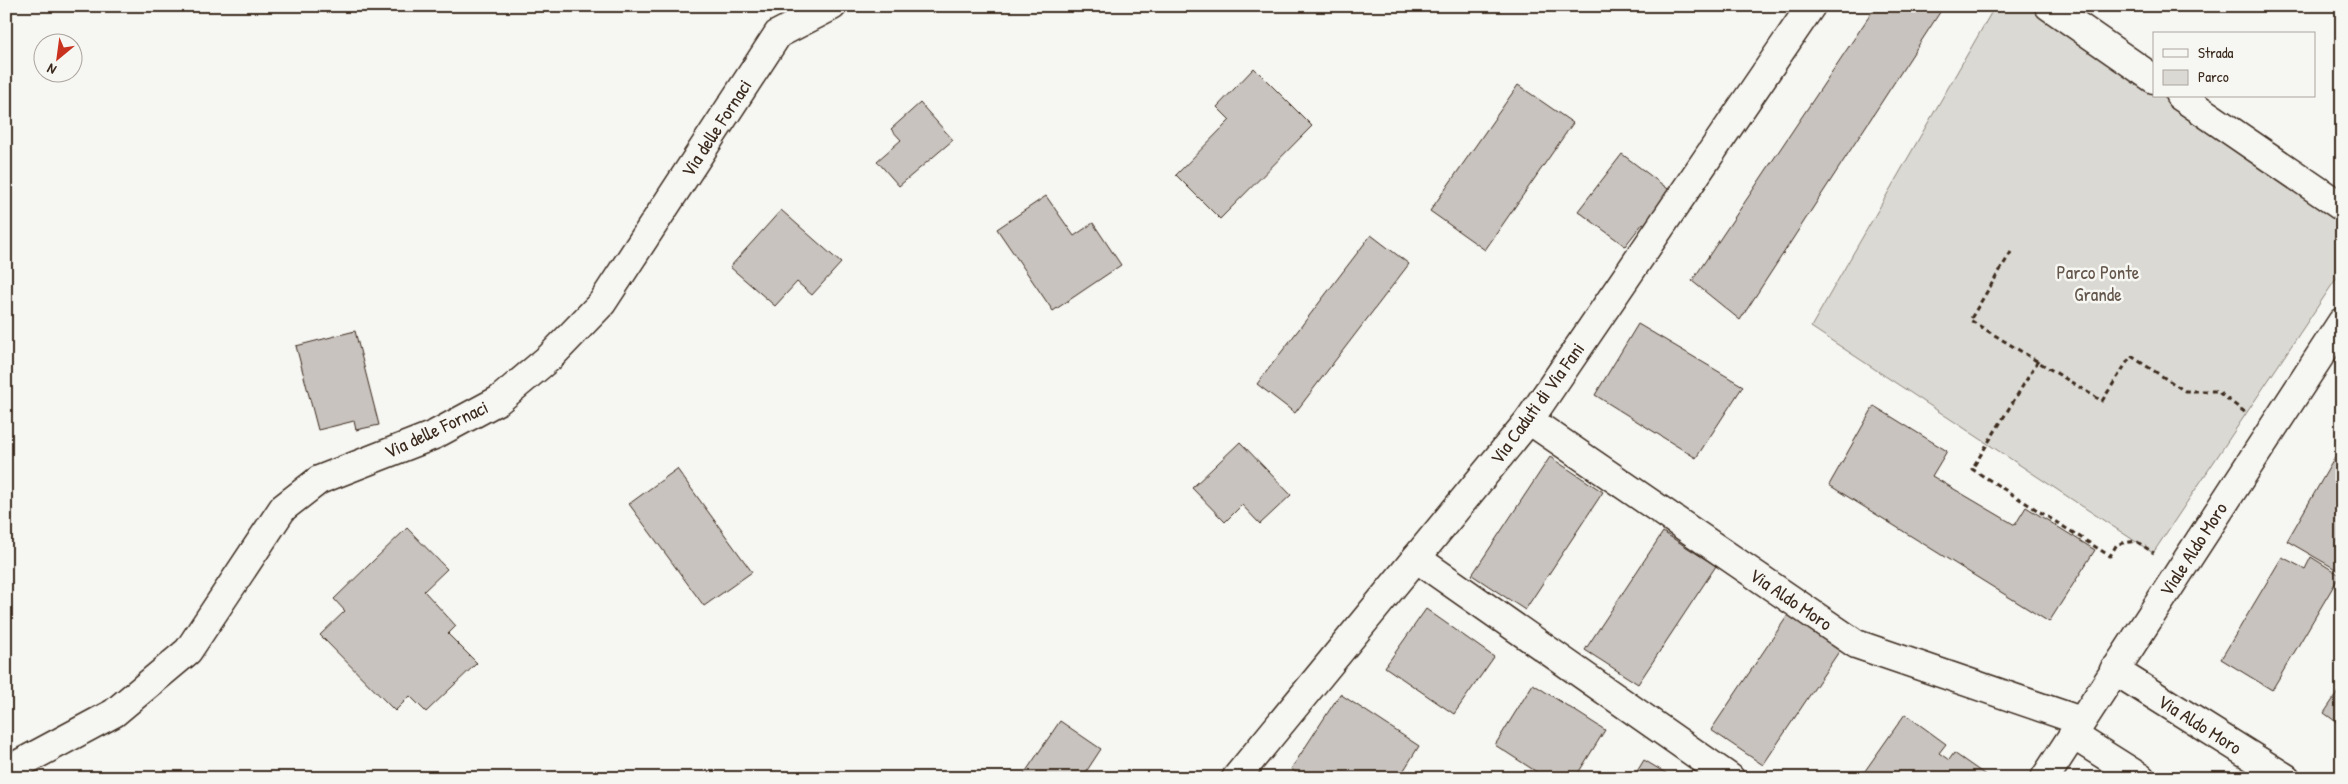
<svg xmlns="http://www.w3.org/2000/svg" width="2348" height="784" font-family="'Patrick Hand',sans-serif">
<rect width="100%" height="100%" fill="#f6f6f2"/>
<filter id="ink" filterUnits="userSpaceOnUse"><feTurbulence type="fractalNoise" baseFrequency=".02" numOctaves="2"/><feDisplacementMap in="SourceGraphic" scale="10" xChannelSelector="R" yChannelSelector="G"/><feConvolveMatrix kernelMatrix="1 2 1 2 8 2 1 2 1" color-interpolation-filters="sRGB"/></filter>
<g filter="url(#ink)">
<!-- green -->
<polygon fill="#dad9d3" stroke="#8a8278" points="1995,6 2049,6 2154,79 2154,96 2180,96 2342,207 2342,270 2153,553 1811,327"/>
<!-- building -->
<g fill="#c8c3be" stroke="#3b2a1e">
<polygon points="1876,6 1944,6 1740,320 1692,281"/>
<polygon points="1254,68 1312,126 1220,219 1176,175 1230,120 1217,107"/>
<polygon points="1518,85 1573,123 1485,250 1430,211"/>
<polygon points="920,103 953,140 899,186 877,161 901,140 891,129"/>
<polygon points="1622,154 1676,195 1650,229 1643,223 1625,246 1578,211"/>
<polygon points="1046,196 1074,236 1093,223 1121,265 1053,311 997,229"/>
<polygon points="781,210 841,263 812,295 797,282 775,306 730,267"/>
<polygon points="1371,235 1409,264 1295,413 1257,384"/>
<polygon points="1638,324 1743,386 1696,458 1595,395"/>
<polygon points="355,331 379,425 356,430 354,421 318,430 296,346"/>
<polygon points="1874,406 1947,451 1932,476 2015,525 2026,507 2095,550 2049,622 1829,485"/>
<polygon points="1240,442 1291,495 1260,524 1242,505 1225,522 1192,488"/>
<polygon points="2342,445 2342,567 2339,571 2287,541"/>
<polygon points="1550,457 1603,492 1525,610 1472,575"/>
<polygon points="677,469 752,572 704,606 629,504"/>
<polygon points="407,528 447,569 424,591 456,626 448,634 477,663 426,712 410,696 395,711 320,635 345,611 334,599"/>
<polygon points="1663,532 1716,566 1638,684 1585,650"/>
<polygon points="2282,557 2305,569 2311,557 2340,575 2272,690 2221,659"/>
<polygon points="1426,609 1494,657 1454,714 1385,667"/>
<polygon points="1792,609 1844,644 1763,765 1711,730"/>
<polygon points="1533,684 1605,730 1575,778 1546,778 1495,745"/>
<polygon points="2342,686 2342,726 2324,713"/>
<polygon points="1340,694 1419,746 1399,778 1304,778 1291,769"/>
<polygon points="1905,714 1946,744 1939,753 1949,760 1954,753 1987,776 1986,778 1860,778"/>
<polygon points="1060,721 1101,749 1082,778 1023,778 1022,777"/>
<polygon points="1644,760 1674,778 1633,778"/>
</g>
<g fill="none" stroke-linecap="round" stroke-linejoin="round">
<!-- minor casing -->
<g stroke="#3b2a1e" stroke-width="31">
<g id="minor">
<polyline points="2049,6 2154,79"/>
<polyline points="2180,96 2342,207"/>
<polyline points="1529,420 1856,644 2081,721"/>
<polyline points="1416,558 1730,778"/>
<polyline points="2114,670 2286,778"/>
<polyline points="2073,735 2141,778"/>
<polyline points="6,771 114,713 188,651 283,508 319,480 434,435 499,400 550,357 602,303 778,34 832,6"/>
<polyline points="1236,778 1529,420 1811,6"/>
<polyline points="2045,778 2342,322"/>
</g>
</g>
<!-- path -->
<g stroke="#3b2a1e" stroke-width="3" stroke-dasharray="5 4" stroke-linecap="butt">
<polyline points="2011,252 1970,320 2102,401 2131,356 2185,391 2217,391 2246,413"/>
<polyline points="2038,361 1972,469 2110,556 2117,544 2136,541 2154,553"/>
</g>
<!-- minor -->
<use href="#minor" stroke="#f6f6f2" stroke-width="28"/>
</g>
</g>
<g text-anchor="middle" dominant-baseline="central" stroke-width="5" stroke-linejoin="round" paint-order="stroke">
<!-- street labels -->
<g font-size="19" fill="#3b2a1e" stroke="#f6f6f2">
<text transform="translate(716 128) rotate(-57)">Via delle Fornaci</text>
<text transform="translate(1537 403) rotate(-54)">Via Caduti di Via Fani</text>
<text transform="translate(436 429) rotate(-25)">Via delle Fornaci</text>
<text transform="translate(2193 549) rotate(-57)">Viale Aldo Moro</text>
<text transform="translate(1791 599) rotate(34)">Via Aldo Moro</text>
<text transform="translate(2200 724) rotate(32)">Via Aldo Moro</text>
</g>
<!-- park labels -->
<g font-size="19" fill="#63564b" stroke="#f6f6f2">
<text x="2098" y="272">Parco Ponte<tspan x="2098" dy="22">Grande</tspan></text>
</g>
</g>
<!-- margin -->
<rect width="2348" height="784" fill="none" stroke="#f6f6f2" stroke-width="25"/>
<rect x="12" y="12" width="2323" height="759" fill="none" stroke="#3b2a1e" stroke-width="2" filter="url(#ink)"/>
<!-- legend -->
<rect x="2153" y="32" width="162" height="65" fill="#f6f6f2" stroke="#aba49d"/>
<rect x="2163" y="49" width="25" height="8" fill="#f6f6f2" stroke="#aba49d"/>
<text x="2198" y="58" font-size="15" fill="#3b2a1e">Strada</text>
<rect x="2163" y="70" width="25" height="15" fill="#dad9d3" stroke="#aba49d"/>
<text x="2198" y="82" font-size="15" fill="#3b2a1e">Parco</text>
<!-- north arrow -->
<g transform="translate(58 58) rotate(209)"><circle r="24" fill="#f6f6f2" stroke="#aba49d"/>
<path d="M0-4L9 19L0 12L-9 19Z" fill="#c8321e"/>
<text y="-8" font-size="14" font-weight="bold" text-anchor="middle" fill="#3b2a1e">N</text>
</g>
</svg>
